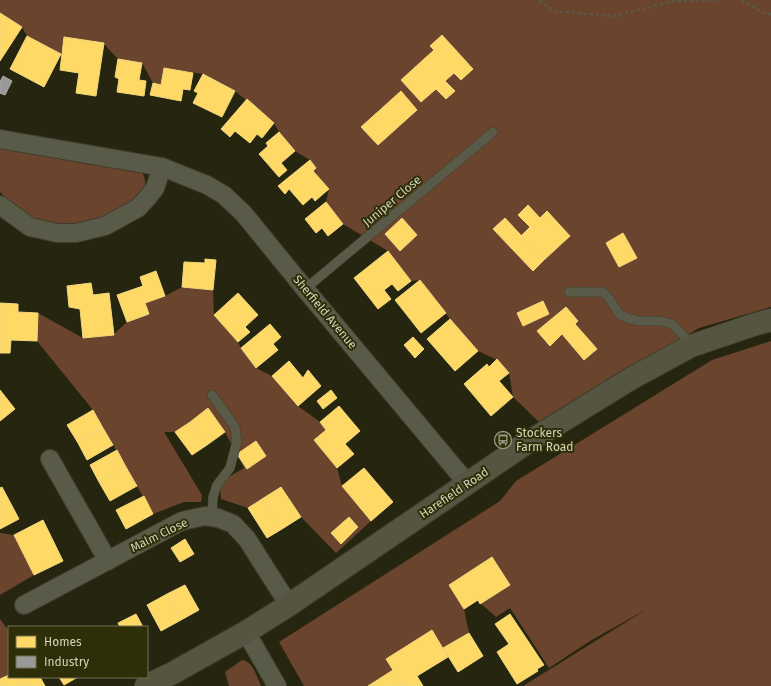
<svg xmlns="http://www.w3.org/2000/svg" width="771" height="686" font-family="'Fira Sans',sans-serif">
<rect width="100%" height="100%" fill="#262610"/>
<!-- green -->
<g fill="#6a442c">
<polygon points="0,0 771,0 771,307 699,328 540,423 513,397 509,373 497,360 478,351 450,319 420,280 411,281 388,251 343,224 326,202 329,189 313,171 316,168 310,160 295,151 279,132 274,123 235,91 203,74 164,68 161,85 153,83 142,63 118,59 103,43 64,37 61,54 27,36 22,27 0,13"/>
<path d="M0,145L142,172C144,176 146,181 145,186C142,198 112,214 101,218C89,222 66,227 55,225C31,220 17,210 0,192Z"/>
<polygon points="182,287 213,290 214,315 238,342 241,348 256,368 272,376 298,406 320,422 326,430 314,440 337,468 342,486 371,521 336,553 301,517 281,487 248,508 221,499 220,486 225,479 244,468 225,432 208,408 175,432 164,432 202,495 201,502 184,502 153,514 93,410 37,341 38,313 83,338 113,335 127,322 149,314 145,303 165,296"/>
<polygon points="771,341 771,686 523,686 647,609 590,641 549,668 510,608 496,617 477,600 464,609 469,633 443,648 432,630 386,659 393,670 368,686 304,686 279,642 500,501 516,481 712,360"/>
<polygon points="0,533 14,535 34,575 0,595"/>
<polygon points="0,619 9,631 9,675 0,679"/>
<path d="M242,660C253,661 257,677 261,686H229L225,672Z"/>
</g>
<!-- homes -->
<g fill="#ffd966" stroke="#f2d87f">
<polygon points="0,13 22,27 0,61"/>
<polygon points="442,35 473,69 461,80 454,73 445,81 455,91 446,99 436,89 421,102 401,80 434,50 430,46"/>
<polygon points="27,36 61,54 44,87 10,69"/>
<polygon points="64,37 104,43 96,96 76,93 79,73 60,70"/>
<polygon points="118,59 142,63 139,80 146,81 144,96 117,92 119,79 115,77"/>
<polygon points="164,68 193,73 190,90 183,89 181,101 150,95 153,83 161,85"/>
<polygon points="203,74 235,91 222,117 193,103 198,93 194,91"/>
<polygon points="401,91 417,110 378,145 361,127"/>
<polygon points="247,99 274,123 262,138 257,134 250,143 235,131 230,137 221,129"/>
<polygon points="279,132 295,151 281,163 287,170 279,177 259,154 268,146 266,143"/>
<polygon points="310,160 316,168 313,171 329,189 315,201 312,197 303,205 289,189 285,194 278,186"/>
<polygon points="326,202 343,224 328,236 322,228 316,233 305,219"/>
<polygon points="528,205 540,218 547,211 570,236 544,260 521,236 530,227 518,215"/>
<polygon points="402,218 417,235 400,251 385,234"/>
<polygon points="505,218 544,260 533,271 493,229"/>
<polygon points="623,233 637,258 619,267 606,243"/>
<polygon points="388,251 411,281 398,291 392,284 384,290 391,299 378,309 354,278"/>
<polygon points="205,259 216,260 213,290 182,287 184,262 205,263"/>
<polygon points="156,271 165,296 145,303 149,314 127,322 117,295 143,286 140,277"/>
<polygon points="420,280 446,313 421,333 395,300"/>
<polygon points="91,283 93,295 109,293 114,335 83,338 80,309 69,307 67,286"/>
<polygon points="238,293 258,315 245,327 250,332 238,342 214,315"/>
<polygon points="543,301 549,314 523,326 517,313"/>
<polygon points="0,303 18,304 18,312 38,313 37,341 11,340 10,353 0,353"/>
<polygon points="566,307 578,321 575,324 597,349 584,360 562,334 550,346 537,331"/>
<polygon points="450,319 478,351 455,371 427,339"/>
<polygon points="270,324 281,337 273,344 278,350 256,368 241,348"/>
<polygon points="413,337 424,349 415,358 404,345"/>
<polygon points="497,359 509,373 499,381 513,397 491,416 464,384 487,364 489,367"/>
<polygon points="289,361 303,378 308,370 321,386 298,406 272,376"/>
<polygon points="0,390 15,409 0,421"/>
<polygon points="331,390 337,398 323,409 317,401"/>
<polygon points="339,406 360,431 345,444 354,454 337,468 314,440 326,430 320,422"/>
<polygon points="208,408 225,432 207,445 190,422"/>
<polygon points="93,410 103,428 78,443 67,425"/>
<polygon points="190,422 207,445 192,455 175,432"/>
<polygon points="103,428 113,445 87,460 78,443"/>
<polygon points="256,441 266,456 247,469 237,454"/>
<polygon points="117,450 126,467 99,482 90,465"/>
<polygon points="126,467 137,486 110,501 99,482"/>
<polygon points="364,468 393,502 371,521 342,486"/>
<polygon points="2,487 19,519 0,529 0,488"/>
<polygon points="281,487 301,517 282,529 262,499"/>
<polygon points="144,496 153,514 126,529 116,510"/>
<polygon points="262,499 282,529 267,538 248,508"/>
<polygon points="349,517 358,527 341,544 331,533"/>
<polygon points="43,520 63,561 34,575 14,535"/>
<polygon points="185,539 194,554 180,562 171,548"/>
<polygon points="492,557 510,585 480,604 478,600 464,609 449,585"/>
<polygon points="185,585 199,610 181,620 167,594"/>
<polygon points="167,594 181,620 161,631 147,605"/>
<polygon points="136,614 143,627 120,627 118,623"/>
<polygon points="510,614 544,665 537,669 538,671 517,684 497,652 509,644 495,624"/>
<polygon points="432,630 448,657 417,676 423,686 403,686 386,659"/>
<polygon points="469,633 483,656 458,672 443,648"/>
<polygon points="393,670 403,686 368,686"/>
<polygon points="9,675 9,677 20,677 25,686 0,686 0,679"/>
<polygon points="20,677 40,677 45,686 25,686"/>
<polygon points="59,677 78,677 64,685"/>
</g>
<!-- industry -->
<polygon fill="#999" stroke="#aaaba3" points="3,76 12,81 5,95 0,93 0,82"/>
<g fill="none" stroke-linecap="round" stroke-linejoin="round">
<!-- lane casing -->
<g stroke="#3e3e2e" stroke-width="10">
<g id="lane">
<polyline points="305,289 493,132"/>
<polyline points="569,292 602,292 608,297 620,315 630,319 639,321 660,321 672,324 692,345"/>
<polyline points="212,395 235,427 237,441 230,468 217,485 213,497 212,517"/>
</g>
</g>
<!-- street casing -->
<g stroke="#3e3e2e" stroke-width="20">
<g id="street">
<polyline points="0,139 162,167 207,185 224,195 244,214 305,289 467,483"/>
<polyline points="0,205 30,227 57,233 76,233 105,226 138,208 148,197 155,188 162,167"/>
<polyline points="50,459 108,561"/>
<polyline points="24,605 182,521 205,516 218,518 233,524 247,539 289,605"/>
<polyline points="246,632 277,686"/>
</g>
</g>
<!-- secondary casing -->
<g stroke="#3e3e2e" stroke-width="24">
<polyline id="secondary" points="146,686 171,674 246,632 289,605 525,444 632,378 691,346 756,324 771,320"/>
</g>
<!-- path -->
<g stroke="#5a5a4a" stroke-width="2.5" stroke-dasharray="3 3" stroke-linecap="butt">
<polyline points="540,0 552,11 614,16 674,1 720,0"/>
<polyline points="742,0 763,13 771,14"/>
</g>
<!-- lane -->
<use href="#lane" stroke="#5a5a48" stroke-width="9"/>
<!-- street -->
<use href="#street" stroke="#5a5a48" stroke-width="18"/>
<!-- secondary -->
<use href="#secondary" stroke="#555541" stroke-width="22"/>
</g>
<!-- icons -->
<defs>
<g id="bus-ring" transform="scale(0.9)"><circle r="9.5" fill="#2e2e08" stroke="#96977e" stroke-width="1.5"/><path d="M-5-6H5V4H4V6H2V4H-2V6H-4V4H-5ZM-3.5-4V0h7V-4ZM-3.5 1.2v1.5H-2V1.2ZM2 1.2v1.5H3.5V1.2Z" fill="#96977e"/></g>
</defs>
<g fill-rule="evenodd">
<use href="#bus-ring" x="503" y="440"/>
</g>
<g text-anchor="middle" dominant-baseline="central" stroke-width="4" stroke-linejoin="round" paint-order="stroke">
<!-- street labels -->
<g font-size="12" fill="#d3d4ba" stroke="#2e2e08">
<text transform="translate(392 201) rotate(-40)">Juniper Close</text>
<text transform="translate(325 312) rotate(50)">Sherfield Avenue</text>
<text transform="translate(454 493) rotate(-34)">Harefield Road</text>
<text transform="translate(159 535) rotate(-26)">Malm Close</text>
</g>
<!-- poi labels -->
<g font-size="12" fill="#d3d4ba" stroke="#2e2e08" text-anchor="start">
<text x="516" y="433">Stockers<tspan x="516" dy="14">Farm Road</tspan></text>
</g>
</g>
<!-- legend -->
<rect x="8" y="626" width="140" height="52" fill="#2e2e08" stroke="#70704f"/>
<rect x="16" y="636" width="20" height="12" fill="#ffd966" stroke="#70704f"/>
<text x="44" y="646" font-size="12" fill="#d3d4ba">Homes</text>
<rect x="16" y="656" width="20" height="12" fill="#999999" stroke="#70704f"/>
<text x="44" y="666" font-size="12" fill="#d3d4ba">Industry</text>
</svg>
